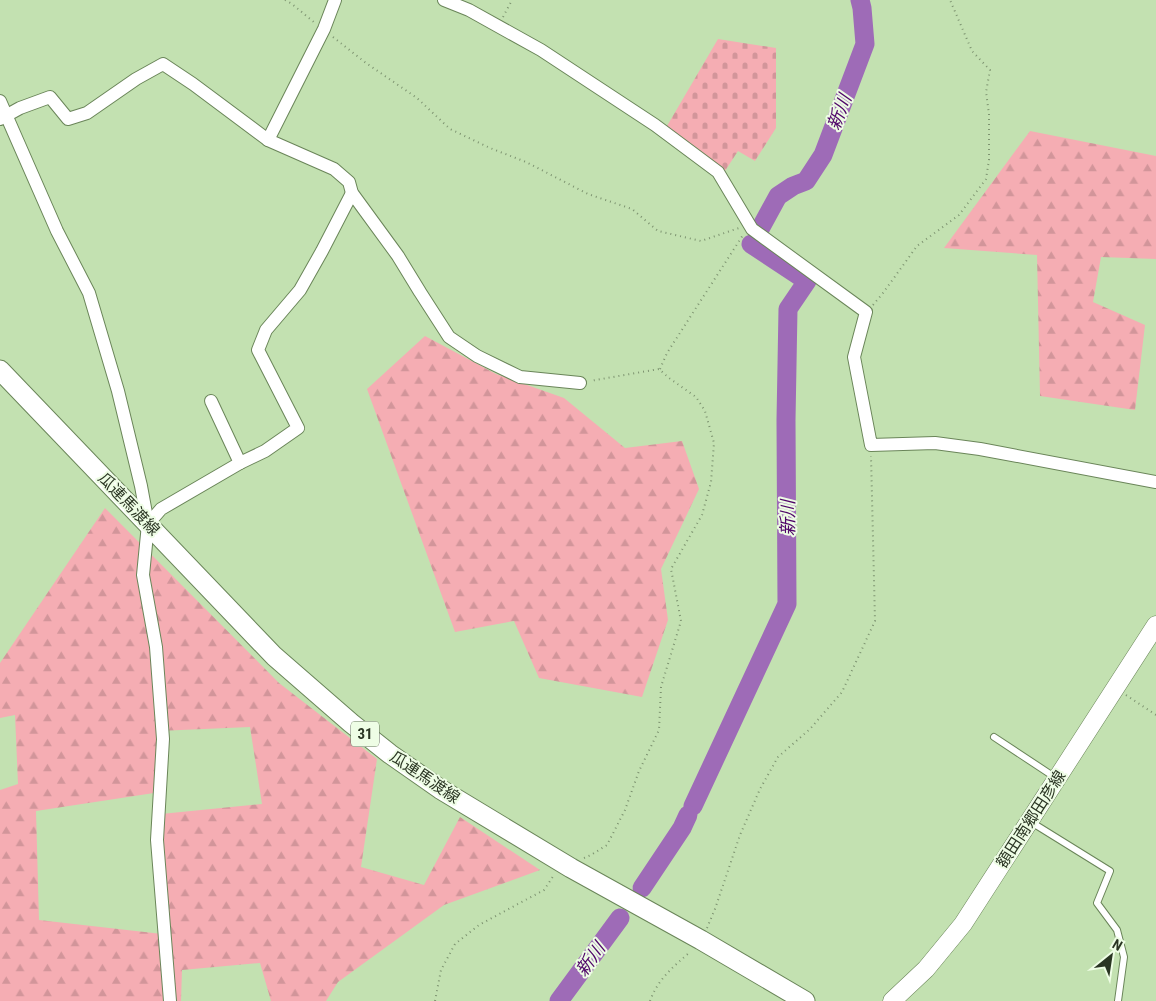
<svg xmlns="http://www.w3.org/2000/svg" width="1156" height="1001" font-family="'Roboto Condensed','Noto Sans JP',sans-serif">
<defs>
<pattern id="forest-firs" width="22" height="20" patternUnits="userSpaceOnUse" patternTransform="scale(1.25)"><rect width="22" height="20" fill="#f5adb3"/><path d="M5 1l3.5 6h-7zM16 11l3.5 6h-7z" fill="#d2959a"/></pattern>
<pattern id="cemetery-stones" width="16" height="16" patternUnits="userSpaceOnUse" patternTransform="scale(1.25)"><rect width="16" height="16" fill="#f5adb3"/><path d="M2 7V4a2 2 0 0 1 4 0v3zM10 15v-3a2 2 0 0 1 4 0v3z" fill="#d2959a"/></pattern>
</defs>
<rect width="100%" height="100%" fill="#c3e1b1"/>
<!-- forest -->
<g fill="url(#forest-firs)" fill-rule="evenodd">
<polygon points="1030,131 1156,156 1156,259 1101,257 1093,302 1145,325 1135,410 1040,396 1037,255 944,248"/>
<polygon points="425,336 496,374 564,398 625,448 682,441 699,489 661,569 668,620 642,697 539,678 514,621 455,632 367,389"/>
<path d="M105,508L279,683L377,759L361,867L424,885L460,817L540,870L444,905L338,982L326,1001H271L260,963L182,970L181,1001H0V790L18,784L15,715L0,718V663ZM250,727L262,804L161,814L171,935L39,920L36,811L154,793L158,731Z"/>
</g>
<!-- cemetery -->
<polygon fill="url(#cemetery-stones)" points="718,39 776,48 776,128 755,161 738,151 725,171 667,126"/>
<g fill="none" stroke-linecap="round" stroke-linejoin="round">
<!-- river -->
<g stroke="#9e6bb7" stroke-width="19">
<polyline points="760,229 778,196 793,186 806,181 823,155 865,44 862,8 860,0"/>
<polyline points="693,806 787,604 786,420 788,309 807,281 751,244"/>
<polyline points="642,888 682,828 688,815"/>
<polyline points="559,1001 620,918"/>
</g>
<!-- service casing -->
<g stroke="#6a8559" stroke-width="8">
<g id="service">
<polyline points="994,737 1056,778"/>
<polyline points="1031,822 1110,871 1097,903 1117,930 1124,957 1118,1001"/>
</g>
</g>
<!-- minor casing -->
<g stroke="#6a8559" stroke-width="14">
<g id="minor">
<polyline points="444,0 469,10 541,50 655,125 718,172 752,229 866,312 854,357 871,445 935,443 980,449 1156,482"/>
<polyline points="0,101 57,231 89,293 118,391 141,486 148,524 143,575 156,647 163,739 157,840 170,1001"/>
<polyline points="0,119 20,108 50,97 68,119 87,113 136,79 163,64 193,84 268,140 334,169 349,182 352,193 398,256 420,292 449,337 477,356 520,377 580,383"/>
<polyline points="268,140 324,29 335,0"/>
<polyline points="211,401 240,463"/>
<polyline points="148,524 161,509 240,463 265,451 298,428 258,350 266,330 300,290 322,251 352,193"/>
</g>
</g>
<!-- secondary casing -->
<g stroke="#6a8559" stroke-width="19">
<polyline id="secondary" points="892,1001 926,969 963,924 1156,625"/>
</g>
<!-- primary casing -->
<g stroke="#6a8559" stroke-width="21">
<polyline id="primary" points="0,370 274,656 351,723 390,754 440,789 571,868 701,940 805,1001"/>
</g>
<!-- path -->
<g stroke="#7d9370" stroke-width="2" stroke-dasharray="1 4" stroke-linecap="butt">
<polyline points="285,0 292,4 315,23"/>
<polyline points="503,17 512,0"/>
<polyline points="333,37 366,63 417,98 450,129 490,148 526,162 588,194 632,209 658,231 701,241 739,228"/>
<polyline points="873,305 883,293 917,246 959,215 986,179 989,160 989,114 986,92 990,70 972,51 950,0"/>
<polyline points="660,369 667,353 743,235"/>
<polyline points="1126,695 1156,715"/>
<polyline points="584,858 591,855 607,845 625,810 639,771 659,730 661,687 681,621 671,569 702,515 711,482 714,443 705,411 696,397 669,378 659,369 590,381"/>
<polyline points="707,928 715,909 740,835 760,789 778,757 810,729 842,692 875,621 871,456"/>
<polyline points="435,1001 441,970 455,944 479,925 544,890 554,875"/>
<path d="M650,1001C658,979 673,967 690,952"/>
</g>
<!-- service -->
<use href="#service" stroke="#fff" stroke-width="6"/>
<!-- minor -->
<use href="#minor" stroke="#fff" stroke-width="12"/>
<!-- secondary -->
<use href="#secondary" stroke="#fff" stroke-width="18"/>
<!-- primary -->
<use href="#primary" stroke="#fff" stroke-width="19"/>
</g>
<g text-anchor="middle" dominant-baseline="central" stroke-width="4" stroke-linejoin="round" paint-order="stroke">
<!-- shield labels -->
<rect fill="#eefde5" stroke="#65715d" stroke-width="1" x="351" y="721.5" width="28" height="25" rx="4"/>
<g font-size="15" font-weight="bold" fill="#2a3523">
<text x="365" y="734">31</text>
</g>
<!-- street labels -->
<g font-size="16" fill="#2a3523" stroke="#eefde5">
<text transform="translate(129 504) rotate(46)">瓜連馬渡線</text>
<text transform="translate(425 777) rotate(34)">瓜連馬渡線</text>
<text transform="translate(1031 819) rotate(-57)">額田南郷田彦線</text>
</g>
<!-- water labels -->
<g font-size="18" font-style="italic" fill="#4f0569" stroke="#eefde5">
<text transform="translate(839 112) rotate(-69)">新川</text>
<text transform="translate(787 518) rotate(-90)">新川</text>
<text transform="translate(590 959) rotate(-54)">新川</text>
</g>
</g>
<!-- north arrow -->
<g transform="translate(1111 956) rotate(30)" stroke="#eefde5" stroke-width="4" paint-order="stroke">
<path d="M0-4L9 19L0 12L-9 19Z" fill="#2a3523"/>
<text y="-8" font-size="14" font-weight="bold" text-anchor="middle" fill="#2a3523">N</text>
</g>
</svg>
